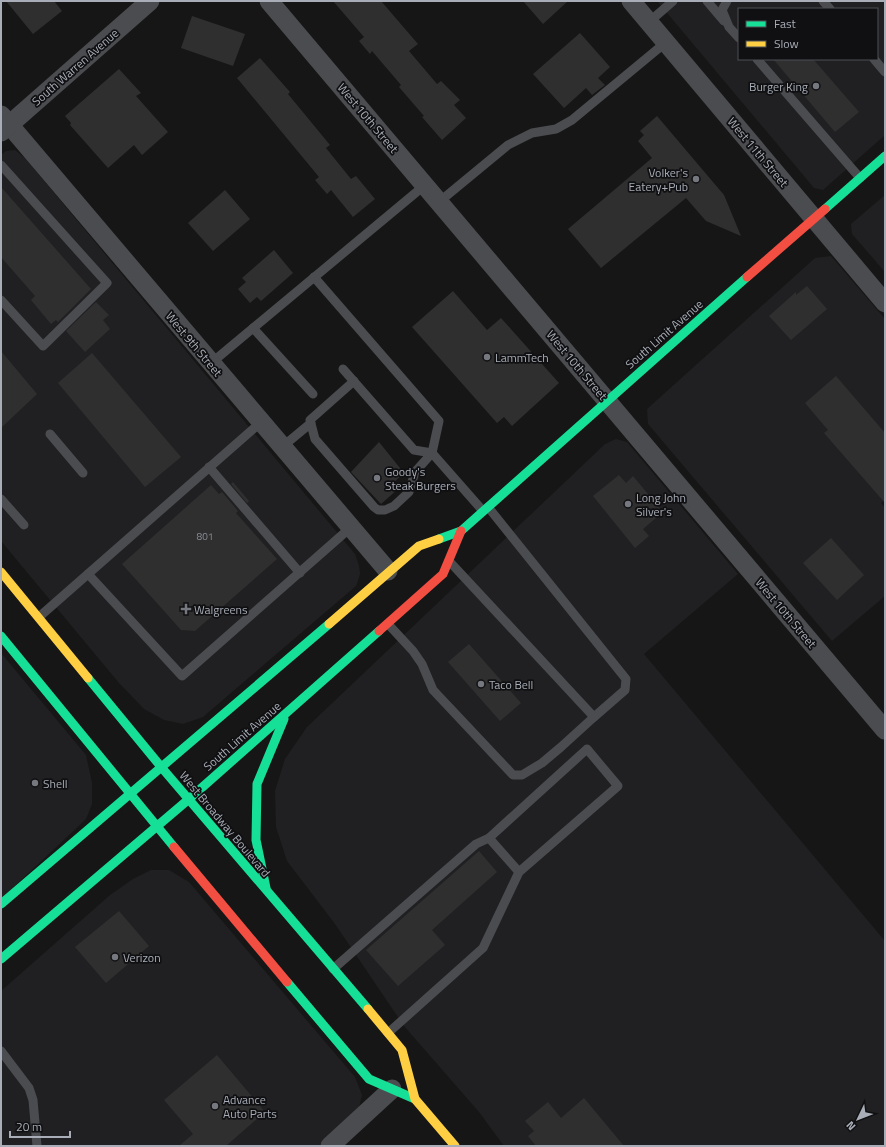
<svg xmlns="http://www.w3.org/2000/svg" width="886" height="1147" font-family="'Titillium Web',sans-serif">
<rect width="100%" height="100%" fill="#161616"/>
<!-- built -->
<g fill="#202022" fill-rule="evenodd">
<path d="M657,1H885V135L823,190L814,188ZM739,9H877V59H739Z"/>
<polygon points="15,150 25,158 355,554 359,566 360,574 356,586 203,717 183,724 164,720 144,709 119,683 1,541 1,155 6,151"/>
<polygon points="885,195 885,272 852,234 851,224"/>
<polygon points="831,256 885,319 885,499 881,503 885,508 885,596 832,641 648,424 647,409 815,258"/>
<polygon points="616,439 627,442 738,574 644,654 885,941 885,1146 504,1146 479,1112 404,1026 335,924 287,861 276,827 275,791 285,759 307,727 605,444"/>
<polygon points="1,653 86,755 92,783 92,804 86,819 1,899"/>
<polygon points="151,870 169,870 189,882 355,1077 362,1095 358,1111 319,1146 1,1146 1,991 110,895 133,879"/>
</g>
<!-- building -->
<g fill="#2f2f30">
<polygon points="6,1 54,1 62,11 33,34"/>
<polygon points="333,1 381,1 418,44 409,51 437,84 441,81 460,100 454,105 466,118 442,140 422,117 424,116 399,87 401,85 372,51 370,54 359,41 364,37"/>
<polygon points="523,1 568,1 543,24"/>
<polygon points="192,16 245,34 233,66 181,48"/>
<polygon points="580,33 610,67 598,78 605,85 592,95 586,88 564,108 533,74"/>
<polygon points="260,58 290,92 288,94 330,145 326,148 351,179 356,176 375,199 353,217 331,190 327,194 315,180 319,177 237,78"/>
<polygon points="773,59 813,59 859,112 835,132"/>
<polygon points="119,69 141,93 136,96 168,132 142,155 134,145 108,168 70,125 71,123 65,116"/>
<polygon points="657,116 724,195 741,236 706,221 686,198 601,268 568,229 652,158 638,141 644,135 640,131"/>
<polygon points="1,187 91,289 58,322 56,320 51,324 31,300 35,296 1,257"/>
<polygon points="225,190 250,219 213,251 188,223"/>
<polygon points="274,250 293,273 261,301 257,297 250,303 238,289 246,282 242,278"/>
<polygon points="807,286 827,309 791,340 769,316 796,292 796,295"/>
<polygon points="453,291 487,330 501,318 559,383 512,426 504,417 497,423 412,327"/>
<polygon points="96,302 109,315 103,320 110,329 85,352 66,331"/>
<polygon points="1,351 37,394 1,428"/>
<polygon points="92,353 181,457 145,487 58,383"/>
<polygon points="836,376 885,433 885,503 824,433 828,430 805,403"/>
<polygon points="379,442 404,473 393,483 398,489 381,504 351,472"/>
<polygon points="619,475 626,483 633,476 663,512 643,529 649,536 635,548 593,496"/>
<polygon points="233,482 249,501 247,503 231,484"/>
<polygon points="211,485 219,494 222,492 238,511 236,513 277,559 195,631 181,630 122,564"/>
<polygon points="831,538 864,575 837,600 803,563"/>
<polygon points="469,644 521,703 500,721 448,662"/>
<polygon points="479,851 497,872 432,930 445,945 398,986 366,950"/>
<polygon points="119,911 149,946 106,983 75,947"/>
<polygon points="217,1055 265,1112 226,1146 179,1146 193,1134 164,1100"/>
<polygon points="584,1098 624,1146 536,1146 528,1136 534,1131 525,1121 548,1102 561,1118"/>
</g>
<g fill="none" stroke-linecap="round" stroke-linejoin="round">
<!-- lane -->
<g stroke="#4a4c4f" stroke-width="9">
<polyline points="707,1 724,21"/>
<polyline points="727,1 722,10 729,27 739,38"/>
<polyline points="823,1 830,9"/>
<polyline points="649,22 673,1"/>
<polyline points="757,59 860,178"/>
<polyline points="874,59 885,72"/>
<polyline points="1,165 107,283 43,346 1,300"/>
<polyline points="439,202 508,145 532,133 556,129 572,120 665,43"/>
<polyline points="314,277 439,421 432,453 415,472 409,492 394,506 385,510 378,510 374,507 315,439 310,420 354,381"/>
<polyline points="253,328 313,394"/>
<polyline points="210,364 425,185"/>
<polyline points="343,369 414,450 432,453 483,511"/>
<polyline points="50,434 83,473"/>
<polyline points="282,447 311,423"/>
<polyline points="209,467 300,573"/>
<polyline points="1,499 24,525"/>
<polyline points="488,507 626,679 625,690 594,717"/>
<polyline points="88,574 182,676 350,528"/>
<polyline points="39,617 261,422"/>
<polyline points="388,624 413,651 422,664 433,690 513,775 522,775 542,763 561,747 594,717 449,561"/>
<polyline points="333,969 476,844 489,838"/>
<polyline points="388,1033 483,948 519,872 618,786 587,749 489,838 519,872"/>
<polyline points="1,1051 29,1088 33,1100 37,1146"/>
</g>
<!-- street -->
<g stroke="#4a4c4f" stroke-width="19">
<polyline points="269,1 885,730"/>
<polyline points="631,1 885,303"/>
<polyline points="1,115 388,571"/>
<polyline points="1,132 150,1"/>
<polyline points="330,1146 392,1089"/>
</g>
<!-- fast -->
<g stroke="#16e098" stroke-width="9">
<polyline points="825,209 885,156"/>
<polyline points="439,539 461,531 747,277"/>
<polyline points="1,636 174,847"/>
<polyline points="88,678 162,768 368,1009"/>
<polyline points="266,888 256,840 257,784 284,719"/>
<polyline points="1,904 329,624"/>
<polyline points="1,959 189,799 379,631"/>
<polyline points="287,982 369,1079 415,1099"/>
</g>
<!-- slow -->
<g stroke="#ffcf43" stroke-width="9">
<polyline points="1,572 88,678"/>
<polyline points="329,624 419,546 439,539"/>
<polyline points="368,1009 402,1050 415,1099 455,1146"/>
</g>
<!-- jam -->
<g stroke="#f24e42" stroke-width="9">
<polyline points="747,277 825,209"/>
<polyline points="379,631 443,574 461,531"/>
<polyline points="174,847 287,982"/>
</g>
</g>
<!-- markers -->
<g fill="#75787f" stroke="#101012" stroke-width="1.5">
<circle cx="816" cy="86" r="4"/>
<circle cx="696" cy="179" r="4"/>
<circle cx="487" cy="357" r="4"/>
<circle cx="377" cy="478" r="4"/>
<circle cx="628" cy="504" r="4"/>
<path d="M184 603h4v4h4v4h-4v4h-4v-4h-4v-4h4z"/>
<circle cx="481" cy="684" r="4"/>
<circle cx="35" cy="783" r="4"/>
<circle cx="115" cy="957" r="4"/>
<circle cx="215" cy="1106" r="4"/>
</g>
<g text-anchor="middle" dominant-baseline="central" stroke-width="3.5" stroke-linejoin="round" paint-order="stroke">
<!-- number labels -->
<g font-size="10" fill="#8a8e95">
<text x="205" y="536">801</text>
</g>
<!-- street labels -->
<g font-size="12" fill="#a8adb7" stroke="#101012">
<text transform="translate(75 67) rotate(-41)">South Warren Avenue</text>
<text transform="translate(368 118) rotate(50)">West 10th Street</text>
<text transform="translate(758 152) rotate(50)">West 11th Street</text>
<text transform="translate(664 334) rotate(-41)">South Limit Avenue</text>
<text transform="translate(194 344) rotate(50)">West 9th Street</text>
<text transform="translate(577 365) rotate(50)">West 10th Street</text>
<text transform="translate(786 613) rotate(50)">West 10th Street</text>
<text transform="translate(242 736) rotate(-41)">South Limit Avenue</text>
<text transform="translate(225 824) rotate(50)">West Broadway Boulevard</text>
</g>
<!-- poi labels -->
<g font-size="12" fill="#a8adb7" stroke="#101012" text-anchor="start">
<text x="808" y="86" text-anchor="end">Burger King</text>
<text x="688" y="172" text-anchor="end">Volker's<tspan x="688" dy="14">Eatery+Pub</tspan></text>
<text x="495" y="357">LammTech</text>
<text x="385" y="471">Goody's<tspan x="385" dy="14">Steak Burgers</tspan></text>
<text x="636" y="497">Long John<tspan x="636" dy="14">Silver's</tspan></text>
<text x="194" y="609">Walgreens</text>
<text x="489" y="684">Taco Bell</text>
<text x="43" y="783">Shell</text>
<text x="123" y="957">Verizon</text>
<text x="223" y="1099">Advance<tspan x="223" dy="14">Auto Parts</tspan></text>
</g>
</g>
<!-- border -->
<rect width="886" height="1147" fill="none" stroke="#a8adb7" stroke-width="4"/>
<!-- legend -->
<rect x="738" y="8" width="140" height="52" fill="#101012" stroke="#4d4f54"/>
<rect x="746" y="21" width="20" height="6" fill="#16e098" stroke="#4d4f54"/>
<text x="774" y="28" font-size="12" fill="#a8adb7">Fast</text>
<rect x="746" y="41" width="20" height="6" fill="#ffcf43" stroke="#4d4f54"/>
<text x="774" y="48" font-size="12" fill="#a8adb7">Slow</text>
<!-- north arrow -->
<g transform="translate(858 1119) rotate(227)" stroke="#101012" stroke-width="3" paint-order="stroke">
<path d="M0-3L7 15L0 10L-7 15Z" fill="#a8adb7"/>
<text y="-6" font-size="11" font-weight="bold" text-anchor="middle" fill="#a8adb7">N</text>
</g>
<!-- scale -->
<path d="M10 1131v6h60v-6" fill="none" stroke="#a8adb7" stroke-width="2"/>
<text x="16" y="1131" font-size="12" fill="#a8adb7" stroke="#101012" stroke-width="3" paint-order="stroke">20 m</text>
</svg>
